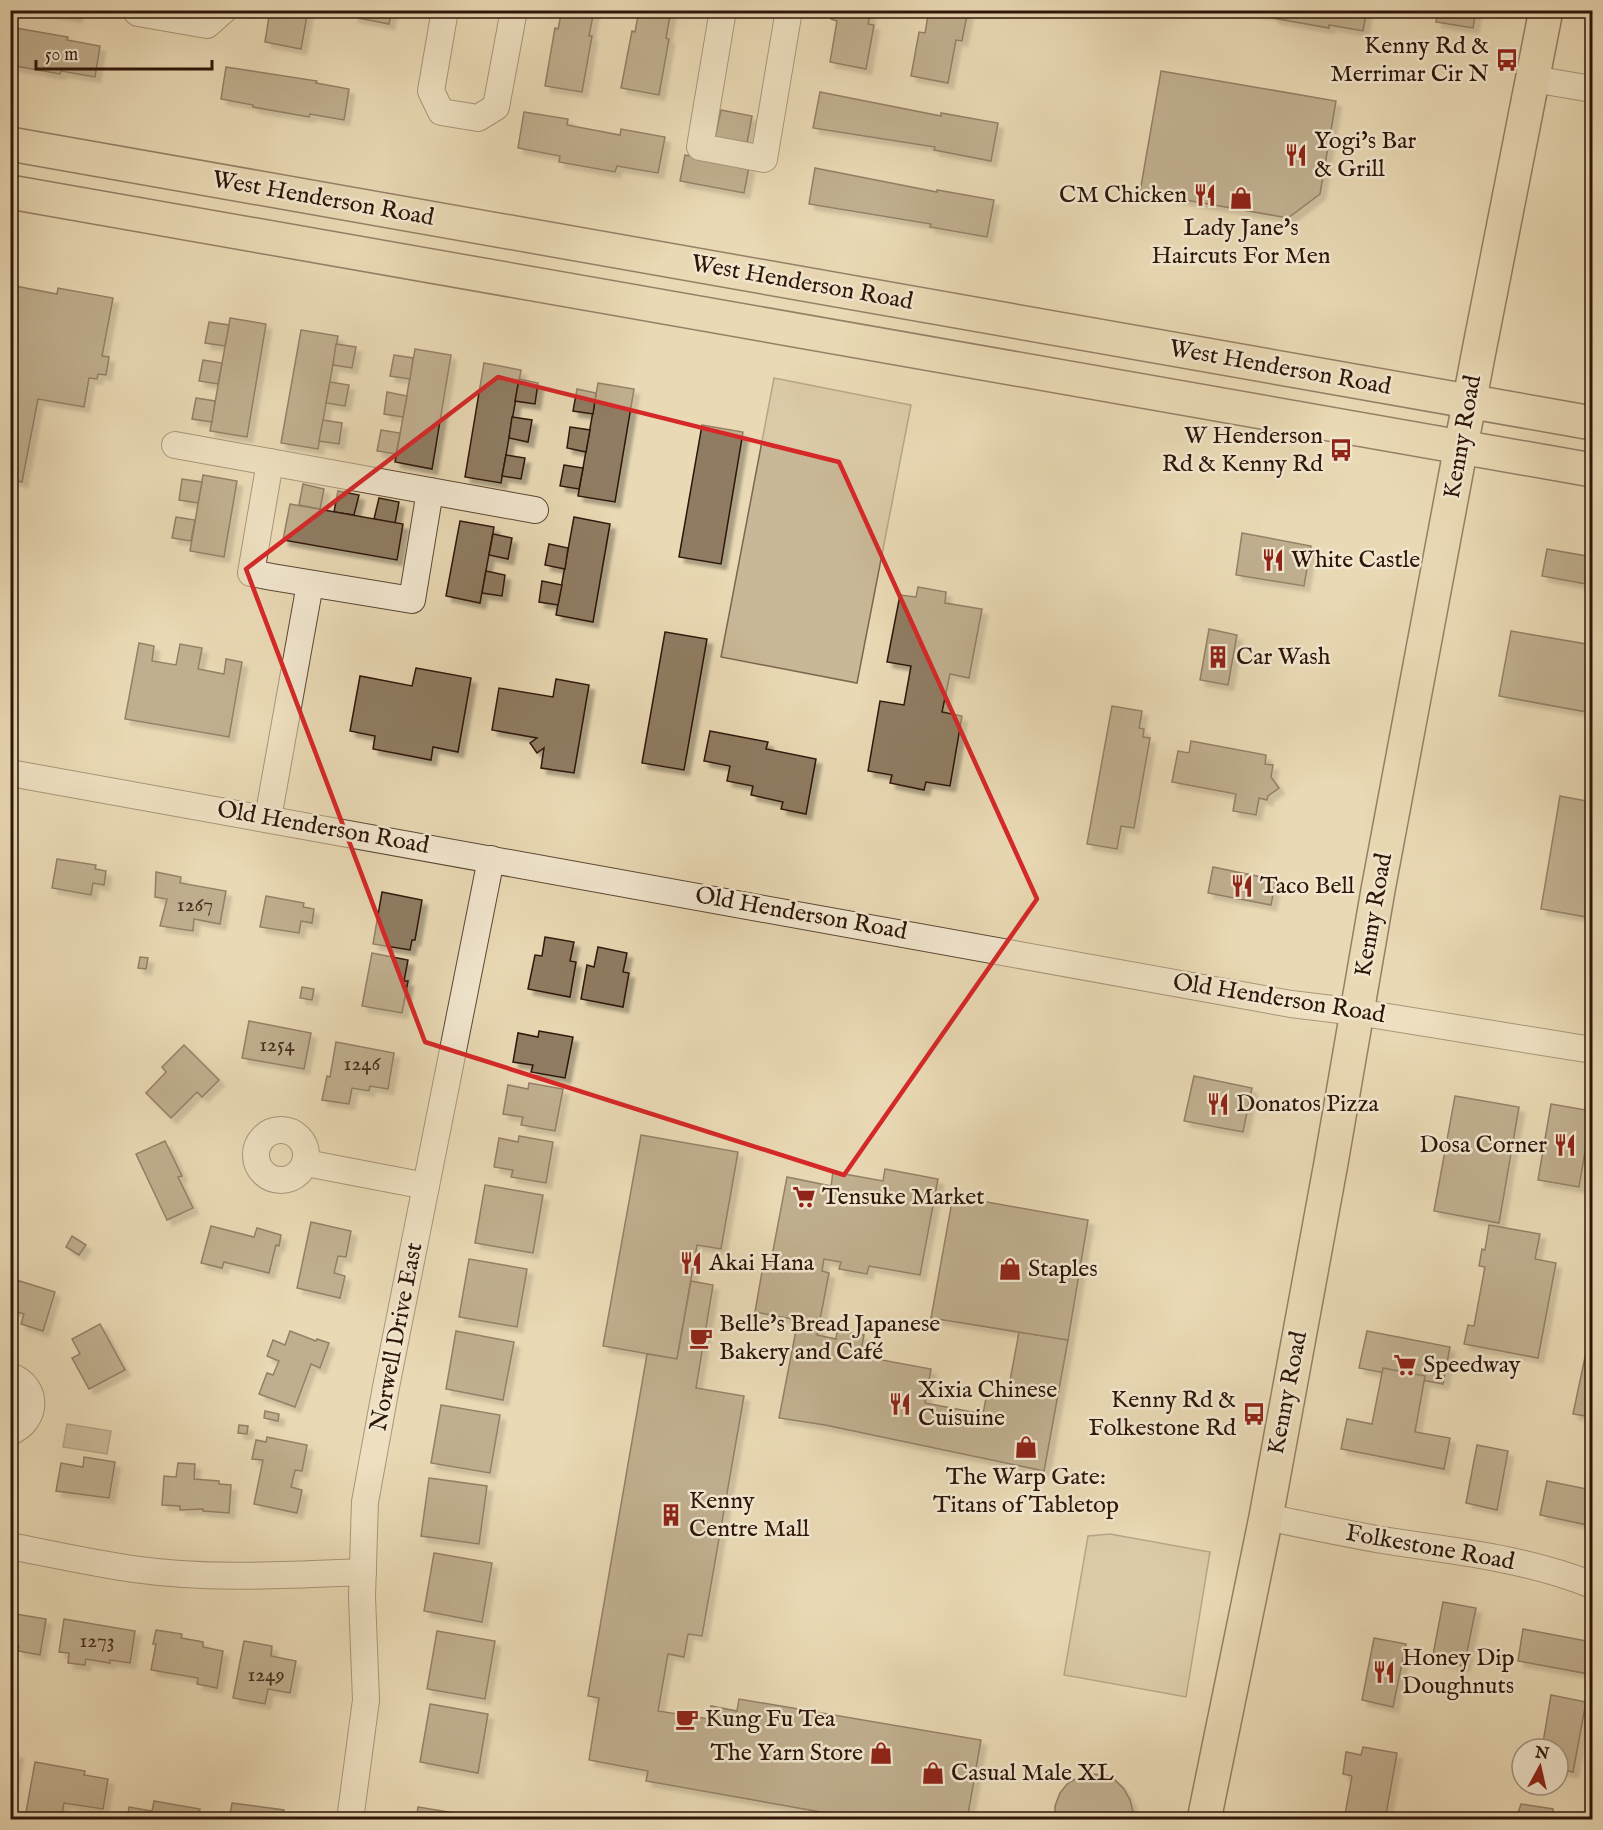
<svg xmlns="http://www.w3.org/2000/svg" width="1603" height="1830" font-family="'IM FELL English',serif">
<defs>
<filter id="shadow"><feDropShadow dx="5.5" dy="5.5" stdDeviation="1.5" flood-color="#0004"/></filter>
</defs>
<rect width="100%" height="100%" fill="#e9d9b4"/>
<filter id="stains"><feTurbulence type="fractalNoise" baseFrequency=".00333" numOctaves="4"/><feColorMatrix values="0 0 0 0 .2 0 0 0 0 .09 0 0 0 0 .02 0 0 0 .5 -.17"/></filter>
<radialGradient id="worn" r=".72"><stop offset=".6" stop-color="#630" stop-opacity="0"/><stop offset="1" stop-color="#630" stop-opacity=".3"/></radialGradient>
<!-- green -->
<g fill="#c9b897" stroke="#7c6650" stroke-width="1.5">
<polygon points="774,378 911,405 857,683 721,657"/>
<polygon points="1110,1534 1210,1552 1186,1697 1064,1675 1088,1536"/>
</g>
<!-- water -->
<polygon fill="#a9967a" stroke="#78624d" stroke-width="1.5" points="67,1424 111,1431 107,1454 63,1447"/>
<!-- building -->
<g fill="#8f7b62" stroke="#2e1509" stroke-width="1.5" filter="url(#shadow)">
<polygon points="41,10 77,10 76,17"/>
<polygon points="270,10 308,10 301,49 265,42"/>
<polygon points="354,10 392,10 389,24 353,17"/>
<polygon points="562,10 594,10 589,36 592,36 582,92 545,86 555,28 558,29"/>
<polygon points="639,10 671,10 666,38 669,39 659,95 621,88 632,31 635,32"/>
<polygon points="833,10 871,10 868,24 874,25 866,69 830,62 837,21 831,19"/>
<polygon points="929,10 968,10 962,41 956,40 948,83 911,76 919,32 925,33"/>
<polygon points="1245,10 1367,10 1363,31 1329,25 1329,28 1273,18 1273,15"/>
<polygon points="1438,10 1476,10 1473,28 1436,22"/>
<polygon points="10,27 68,37 67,40 100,46 95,77 61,71 60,74 10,65"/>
<polygon points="226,67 317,81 316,83 349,89 344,120 310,114 309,117 253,107 253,105 221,99"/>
<polygon points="1161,71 1336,101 1320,194 1288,218 1140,192"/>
<polygon points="820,92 941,116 941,113 998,123 991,161 934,150 935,147 813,128"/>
<polygon points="721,110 752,116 747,143 715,137"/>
<polygon points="524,112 568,119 567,125 620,135 621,129 665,137 658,173 617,166 615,172 559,162 560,156 518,148"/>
<polygon points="685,155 749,167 744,193 680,181"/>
<polygon points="815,168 937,192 937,190 994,200 987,237 930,227 931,224 809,204"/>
<polygon points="10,285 57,294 58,288 113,298 102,356 109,357 106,375 98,374 97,379 89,378 84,407 38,399 22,482 10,479"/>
<polygon points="230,318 266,324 247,437 210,431"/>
<polygon points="209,322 229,325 225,346 205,343"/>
<polygon points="301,330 338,336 318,449 281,443"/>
<polygon points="336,344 356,347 352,368 333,365"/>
<polygon points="415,349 451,355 432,469 395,462"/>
<polygon points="394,355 413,358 410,379 390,376"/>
<polygon points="203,360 222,363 218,384 199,381"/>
<polygon points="484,363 521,370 501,483 465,477"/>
<polygon points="519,379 538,383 535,404 515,401"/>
<polygon points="330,382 349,385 345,406 326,403"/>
<polygon points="598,383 634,389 615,502 578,496"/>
<polygon points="577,389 596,393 593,414 573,411"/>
<polygon points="387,392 407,396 403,417 384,414"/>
<polygon points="196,398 215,401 212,422 192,419"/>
<polygon points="512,417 532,420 528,442 509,438"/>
<polygon points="323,420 342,423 339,444 319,441"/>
<polygon points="702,425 743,432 721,564 679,557"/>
<polygon points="570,427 590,430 586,452 567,448"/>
<polygon points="381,430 400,433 396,454 377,451"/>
<polygon points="506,455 525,458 521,479 502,476"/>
<polygon points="564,465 583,468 579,489 560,486"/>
<polygon points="203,475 237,481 224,557 190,551"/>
<polygon points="182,479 202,482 198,503 179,500"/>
<polygon points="303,484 324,489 320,509 299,505"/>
<polygon points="338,491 359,495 354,515 334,512"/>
<polygon points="379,498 399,502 395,523 374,519"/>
<polygon points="290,504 403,524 397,560 283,540"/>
<polygon points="176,517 195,520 191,541 172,538"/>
<polygon points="574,517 610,524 593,622 556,615"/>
<polygon points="460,521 494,527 480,603 446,596"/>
<polygon points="1242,533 1311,546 1304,586 1236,575"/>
<polygon points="493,534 512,538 508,559 489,555"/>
<polygon points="549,544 568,548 565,569 545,565"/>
<polygon points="1547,549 1592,557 1592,585 1542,576"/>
<polygon points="486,571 505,575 502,596 482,593"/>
<polygon points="542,581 562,585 558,605 539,602"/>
<polygon points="918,587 946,592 945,603 982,609 969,678 950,674 942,712 962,716 950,786 926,782 924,790 890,783 892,775 868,771 880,701 904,705 911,666 887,662 900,595 916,597"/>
<polygon points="1209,629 1237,635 1228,685 1200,680"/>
<polygon points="1511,631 1592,645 1592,713 1499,696"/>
<polygon points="665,632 707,639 684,770 642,763"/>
<polygon points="139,643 154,646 152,661 176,665 180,644 202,648 198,669 224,674 226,659 242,662 229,737 125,719"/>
<polygon points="416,668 471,678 458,752 433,747 431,760 373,749 375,736 350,731 360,676 412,686"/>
<polygon points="556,679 589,685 574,773 541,768 544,748 537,753 530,743 537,738 492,730 499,688 553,697"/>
<polygon points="1112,706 1142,711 1139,728 1144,729 1143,737 1150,738 1134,828 1121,826 1117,849 1087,844"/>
<polygon points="710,731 768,742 766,749 816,759 806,814 781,809 783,802 751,795 753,786 727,781 730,766 704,761"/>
<polygon points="1191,741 1266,755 1265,764 1273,765 1271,777 1279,788 1268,796 1267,800 1259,798 1256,815 1233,811 1236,794 1172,782 1178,751 1189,753"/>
<polygon points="1560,796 1592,802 1592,918 1541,909"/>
<polygon points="57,859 96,865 95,869 106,871 104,885 93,883 91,895 52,888"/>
<polygon points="1213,867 1276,880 1271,905 1208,893"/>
<polygon points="156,872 181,877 180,883 226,891 220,924 194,919 193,931 160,926 167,899 155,897"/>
<polygon points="382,892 422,900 415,940 412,940 410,950 373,944"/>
<polygon points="266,896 304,903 303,907 314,909 312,923 301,921 299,933 260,927"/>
<polygon points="545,937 574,942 570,961 576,962 570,997 528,989 535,955 542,956"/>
<polygon points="598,947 627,953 623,972 629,973 623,1007 581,999 587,965 594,967"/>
<polygon points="372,953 408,960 404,981 408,981 402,1013 362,1006"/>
<polygon points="140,957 148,958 146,969 138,968"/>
<polygon points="302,987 314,989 312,1000 300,998"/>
<polygon points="249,1021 311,1033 304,1069 242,1058"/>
<polygon points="539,1031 573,1037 565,1078 531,1072 533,1065 513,1062 518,1033 538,1037"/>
<polygon points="336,1042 394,1053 388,1089 370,1086 369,1091 352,1088 349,1104 322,1100 327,1076 330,1077"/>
<polygon points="184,1045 219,1080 202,1097 197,1092 171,1118 146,1093 166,1072 162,1067"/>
<polygon points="1194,1076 1252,1088 1243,1132 1184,1121"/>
<polygon points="529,1083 563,1089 555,1131 521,1125 523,1117 503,1114 508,1085 528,1089"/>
<polygon points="1455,1096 1519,1107 1499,1223 1434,1211"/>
<polygon points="1551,1104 1592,1111 1579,1187 1538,1180"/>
<polygon points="641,1135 738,1152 721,1249 697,1245 677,1359 603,1346"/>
<polygon points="519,1136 553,1142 546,1183 511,1177 513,1170 494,1167 499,1138 518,1142"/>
<polygon points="165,1141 182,1176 178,1177 193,1208 167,1220 136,1154"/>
<polygon points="885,1169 938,1179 920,1275 869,1266 867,1274 839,1269 841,1262 824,1259 822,1271 829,1273 817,1335 836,1339 837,1331 864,1335 860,1356 931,1369 925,1403 983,1414 987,1393 1007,1397 1019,1332 1068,1340 1044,1471 825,1425 779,1418 798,1320 755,1312 764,1260 771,1261 787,1177 831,1186 833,1172 883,1181"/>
<polygon points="485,1185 543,1195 533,1253 475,1243"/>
<polygon points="953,1196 1088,1220 1068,1340 931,1318"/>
<polygon points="311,1222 351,1231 346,1257 338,1256 334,1273 345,1276 340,1298 297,1288"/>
<polygon points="1489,1225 1540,1234 1535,1259 1556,1263 1538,1358 1464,1344 1468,1325 1474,1326 1485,1267 1479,1266 1482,1249 1485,1250"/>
<polygon points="211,1226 254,1237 257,1228 281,1235 279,1246 276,1245 269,1273 224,1262 222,1268 201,1263"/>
<polygon points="72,1236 86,1245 79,1255 66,1247"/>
<polygon points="469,1259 527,1269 517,1327 459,1317"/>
<polygon points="10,1278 55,1292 43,1331 21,1324 24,1314 10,1310"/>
<polygon points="691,1281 713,1285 696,1388 744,1396 702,1636 688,1634 684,1657 668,1654 658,1711 709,1719 711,1706 737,1711 739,1699 981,1740 967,1820 866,1820 646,1781 648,1771 589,1760 599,1698 588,1696 647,1354 677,1359"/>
<polygon points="100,1324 125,1370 89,1389 72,1358 80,1354 72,1339"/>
<polygon points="290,1331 316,1341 317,1339 329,1343 320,1368 311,1364 295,1407 259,1394 267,1373 273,1375 279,1361 267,1356 273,1340 285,1345"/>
<polygon points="456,1331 514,1342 503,1400 446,1389"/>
<polygon points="1367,1331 1450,1347 1443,1384 1359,1368"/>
<polygon points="1588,1343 1592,1344 1592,1417 1573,1414"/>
<polygon points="1383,1368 1425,1376 1415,1432 1450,1438 1444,1469 1341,1449 1347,1419 1372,1424"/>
<polygon points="441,1405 500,1415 490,1473 431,1463"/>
<polygon points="265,1411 279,1414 278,1421 264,1418"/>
<polygon points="239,1425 248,1426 247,1434 238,1433"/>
<polygon points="267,1437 307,1445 302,1471 295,1470 291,1487 302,1490 297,1513 254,1504 263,1460 252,1459 256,1440 266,1442"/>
<polygon points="1477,1445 1508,1451 1497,1510 1466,1503"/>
<polygon points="84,1457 115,1462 109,1498 56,1491 61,1463 83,1467"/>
<polygon points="178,1463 195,1464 194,1479 219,1481 219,1484 231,1485 229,1513 203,1511 203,1509 180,1510 180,1506 162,1505 164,1476 176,1477"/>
<polygon points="429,1478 487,1486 479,1544 421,1536"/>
<polygon points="1547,1481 1592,1490 1592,1526 1540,1515"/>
<polygon points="434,1553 492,1563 482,1622 424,1611"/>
<polygon points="1443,1602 1476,1608 1464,1666 1432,1660"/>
<polygon points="10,1613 46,1619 40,1655 18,1651 19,1646 10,1644"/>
<polygon points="64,1619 135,1631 130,1663 110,1660 110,1663 86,1659 85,1665 68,1663 69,1653 59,1652"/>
<polygon points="1523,1629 1592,1642 1589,1674 1518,1661"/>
<polygon points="156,1630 182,1634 181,1638 203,1642 203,1647 223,1651 217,1688 197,1684 198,1678 151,1670 156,1644 153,1644"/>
<polygon points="437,1631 495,1641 485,1699 427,1689"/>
<polygon points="1374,1638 1406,1644 1393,1707 1362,1700"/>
<polygon points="244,1641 272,1646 271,1656 296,1661 290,1693 268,1689 265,1704 233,1698"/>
<polygon points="1551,1695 1586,1702 1573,1772 1558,1769 1558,1749 1542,1749"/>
<polygon points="430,1704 488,1714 478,1773 420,1762"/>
<polygon points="1363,1747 1397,1753 1385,1820 1344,1820 1352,1776 1343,1774 1346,1752 1361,1755"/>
<polygon points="10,1752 18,1753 10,1798"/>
<polygon points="35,1762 85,1771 84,1775 108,1779 103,1809 64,1803 61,1820 25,1818"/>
<polygon points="1091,1774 1104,1775 1115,1780 1124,1789 1130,1800 1133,1812 1132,1820 1055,1820 1055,1806 1060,1793 1068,1783 1079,1777"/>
<polygon points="154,1801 200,1809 198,1820 127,1820 129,1807 152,1811"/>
<polygon points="232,1803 284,1810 282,1820 229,1820"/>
<polygon points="1521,1804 1553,1809 1553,1820 1519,1820 1519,1816 1517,1816"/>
<polygon points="418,1807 461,1814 460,1820 416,1820"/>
</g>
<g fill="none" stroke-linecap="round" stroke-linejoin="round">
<!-- minor casing -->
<g stroke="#5d4634" stroke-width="28">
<g id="minor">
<polyline points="135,10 138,13 207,25 224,10"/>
<polyline points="445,10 431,91 441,112 478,118 496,107 514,10"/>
<polyline points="723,10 700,147 764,159 789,10"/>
<polyline points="1533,79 1592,89"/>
<polyline points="175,445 535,510"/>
<polyline points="270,462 251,573 272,577 412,600 430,491"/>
<polyline points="10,773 1291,1004 1357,1012 1592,1050"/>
<polyline points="268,818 310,584"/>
<circle cx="281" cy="1155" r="25"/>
<polyline points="306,1163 426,1186"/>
<path d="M10,1376C39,1386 38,1421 10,1432"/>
<path d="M1266,1517C1304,1525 1343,1533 1382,1540C1452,1551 1526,1558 1592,1585"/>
<path d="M10,1546C51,1554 92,1563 133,1569C209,1580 287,1575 363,1572"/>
<polyline points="350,1820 366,1700 362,1597 365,1502 386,1387 491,859"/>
</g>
</g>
<!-- major casing -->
<g stroke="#2e1509" stroke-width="36">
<g id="major">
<polyline points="10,144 1592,423"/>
<polyline points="10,192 1592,470"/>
<polyline points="1204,1820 1266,1517 1331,1163 1378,890 1477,361 1546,10"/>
</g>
</g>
<!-- minor -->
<use href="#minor" stroke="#f1e6ce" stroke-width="26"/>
<!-- major -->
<use href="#major" stroke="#e9d9b4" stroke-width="33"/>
</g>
<!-- marked area -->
<path d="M0 0H1603V1830H0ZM498,377L839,462L1037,899L844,1175L425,1042L246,569Z" fill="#e9d9b4" fill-opacity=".55" fill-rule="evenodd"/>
<path fill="none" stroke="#d62828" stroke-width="4.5" stroke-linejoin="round" d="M498,377L839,462L1037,899L844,1175L425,1042L246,569Z"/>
<!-- icons -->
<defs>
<g id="bus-bare" transform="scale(1.8)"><path d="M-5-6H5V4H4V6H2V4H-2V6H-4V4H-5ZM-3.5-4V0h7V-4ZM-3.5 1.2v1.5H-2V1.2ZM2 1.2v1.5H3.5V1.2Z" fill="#8f2418" stroke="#f1e6ce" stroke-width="2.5" paint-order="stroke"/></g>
<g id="restaurant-bare" transform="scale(1.8)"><path d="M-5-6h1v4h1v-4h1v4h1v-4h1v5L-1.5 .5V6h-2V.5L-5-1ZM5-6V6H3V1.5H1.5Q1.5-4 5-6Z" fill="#8f2418" stroke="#f1e6ce" stroke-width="2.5" paint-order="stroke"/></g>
<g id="shop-bare" transform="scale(1.8)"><path d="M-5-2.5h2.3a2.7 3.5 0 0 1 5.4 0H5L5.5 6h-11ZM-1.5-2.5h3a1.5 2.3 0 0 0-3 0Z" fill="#8f2418" stroke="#f1e6ce" stroke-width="2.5" paint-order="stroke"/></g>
<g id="building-bare" transform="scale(1.8)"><path d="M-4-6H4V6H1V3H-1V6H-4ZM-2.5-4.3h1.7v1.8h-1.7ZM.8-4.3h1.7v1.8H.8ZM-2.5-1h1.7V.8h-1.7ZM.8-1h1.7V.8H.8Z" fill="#8f2418" stroke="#f1e6ce" stroke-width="2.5" paint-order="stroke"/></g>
<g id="supermarket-bare" transform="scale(1.8)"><path d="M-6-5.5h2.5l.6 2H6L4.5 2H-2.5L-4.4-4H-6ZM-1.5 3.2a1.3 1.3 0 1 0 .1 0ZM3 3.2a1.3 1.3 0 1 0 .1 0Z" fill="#8f2418" stroke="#f1e6ce" stroke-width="2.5" paint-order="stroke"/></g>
<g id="cafe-bare" transform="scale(1.8)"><path d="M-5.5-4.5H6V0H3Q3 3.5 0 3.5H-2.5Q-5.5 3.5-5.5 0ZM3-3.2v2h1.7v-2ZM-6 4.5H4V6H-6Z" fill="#8f2418" stroke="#f1e6ce" stroke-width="2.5" paint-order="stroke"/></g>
</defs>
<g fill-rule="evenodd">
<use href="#bus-bare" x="1507" y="60"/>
<use href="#restaurant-bare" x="1296" y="155"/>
<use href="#restaurant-bare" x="1205" y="195"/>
<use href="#shop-bare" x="1241" y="198"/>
<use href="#bus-bare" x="1341" y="450"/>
<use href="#restaurant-bare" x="1273" y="560"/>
<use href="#building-bare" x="1218" y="657"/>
<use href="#restaurant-bare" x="1242" y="886"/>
<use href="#restaurant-bare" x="1218" y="1104"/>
<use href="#restaurant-bare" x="1565" y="1145"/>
<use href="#supermarket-bare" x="804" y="1197"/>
<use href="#restaurant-bare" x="691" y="1263"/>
<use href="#shop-bare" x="1010" y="1269"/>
<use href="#cafe-bare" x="701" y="1338"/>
<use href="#supermarket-bare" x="1405" y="1365"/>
<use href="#restaurant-bare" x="900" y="1404"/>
<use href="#bus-bare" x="1254" y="1414"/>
<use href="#shop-bare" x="1026" y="1447"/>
<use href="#building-bare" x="671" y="1515"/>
<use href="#restaurant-bare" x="1384" y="1672"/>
<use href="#cafe-bare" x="687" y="1719"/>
<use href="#shop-bare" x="881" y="1753"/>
<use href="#shop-bare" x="933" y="1773"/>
</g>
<g text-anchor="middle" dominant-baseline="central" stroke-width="5" stroke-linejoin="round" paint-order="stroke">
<!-- number labels -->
<g font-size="21" fill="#462e1f">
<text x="195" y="905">1267</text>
<text x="277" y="1045">1254</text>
<text x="362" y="1064">1246</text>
<text x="97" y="1641">1273</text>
<text x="266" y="1675">1249</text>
</g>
<!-- poi labels -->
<g font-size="24" fill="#2e1509" stroke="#f1e6ce" text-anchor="start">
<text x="1489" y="46" text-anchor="end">Kenny Rd &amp;<tspan x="1489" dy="28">Merrimar Cir N</tspan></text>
<text x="1314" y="141">Yogi's Bar<tspan x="1314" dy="28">&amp; Grill</tspan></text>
<text x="1187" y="195" text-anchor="end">CM Chicken</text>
<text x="1241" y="228" text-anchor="middle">Lady Jane's<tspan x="1241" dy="28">Haircuts For Men</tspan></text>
<text x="1323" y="436" text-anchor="end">W Henderson<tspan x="1323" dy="28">Rd &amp; Kenny Rd</tspan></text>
<text x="1291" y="560">White Castle</text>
<text x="1236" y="657">Car Wash</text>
<text x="1260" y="886">Taco Bell</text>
<text x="1236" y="1104">Donatos Pizza</text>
<text x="1547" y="1145" text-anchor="end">Dosa Corner</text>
<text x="822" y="1197">Tensuke Market</text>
<text x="709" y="1263">Akai Hana</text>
<text x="1028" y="1269">Staples</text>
<text x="719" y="1324">Belle's Bread Japanese<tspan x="719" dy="28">Bakery and Café</tspan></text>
<text x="1423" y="1365">Speedway</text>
<text x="918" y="1390">Xixia Chinese<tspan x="918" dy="28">Cuisuine</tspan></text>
<text x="1236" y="1400" text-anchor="end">Kenny Rd &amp;<tspan x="1236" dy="28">Folkestone Rd</tspan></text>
<text x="1026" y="1477" text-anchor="middle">The Warp Gate:<tspan x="1026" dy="28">Titans of Tabletop</tspan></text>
<text x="689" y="1501">Kenny<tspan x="689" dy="28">Centre Mall</tspan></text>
<text x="1402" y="1658">Honey Dip<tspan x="1402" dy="28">Doughnuts</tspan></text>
<text x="705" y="1719">Kung Fu Tea</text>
<text x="863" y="1753" text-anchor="end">The Yarn Store</text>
<text x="951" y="1773">Casual Male XL</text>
</g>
<!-- street labels -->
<g font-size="24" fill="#2e1509" stroke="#f1e6ce">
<text transform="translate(323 199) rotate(10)">West Henderson Road</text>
<text transform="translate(802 283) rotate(10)">West Henderson Road</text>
<text transform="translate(1280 368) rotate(10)">West Henderson Road</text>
<text transform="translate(1463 437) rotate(-80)">Kenny Road</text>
<text transform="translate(323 828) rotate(10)">Old Henderson Road</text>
<text transform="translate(801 914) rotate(10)">Old Henderson Road</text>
<text transform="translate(1374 915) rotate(-80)">Kenny Road</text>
<text transform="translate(1279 999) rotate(9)">Old Henderson Road</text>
<text transform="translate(397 1337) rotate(-79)">Norwell Drive East</text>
<text transform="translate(1288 1393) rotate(-79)">Kenny Road</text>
<text transform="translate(1430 1548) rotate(10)">Folkestone Road</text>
</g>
</g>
<!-- margin -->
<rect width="1603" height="1830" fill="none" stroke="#e9d9b4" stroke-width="36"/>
<rect x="12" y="12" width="1579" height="1806" fill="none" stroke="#2e1509" stroke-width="3"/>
<rect x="18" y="18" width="1567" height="1794" fill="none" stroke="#2e1509" stroke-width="1.5"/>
<!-- north arrow -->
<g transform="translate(1540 1767) rotate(8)"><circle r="28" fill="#f1e6ce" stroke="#a3927f" stroke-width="1.5"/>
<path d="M0-4.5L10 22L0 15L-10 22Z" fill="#8f2418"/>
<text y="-9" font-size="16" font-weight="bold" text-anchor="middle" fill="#2e1509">N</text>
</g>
<!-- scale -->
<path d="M36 60v9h176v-9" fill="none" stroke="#2e1509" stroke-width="3"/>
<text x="45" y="60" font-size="18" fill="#2e1509" stroke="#f1e6ce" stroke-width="4.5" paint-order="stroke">50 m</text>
<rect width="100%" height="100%" filter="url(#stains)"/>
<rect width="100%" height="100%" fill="url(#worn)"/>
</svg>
